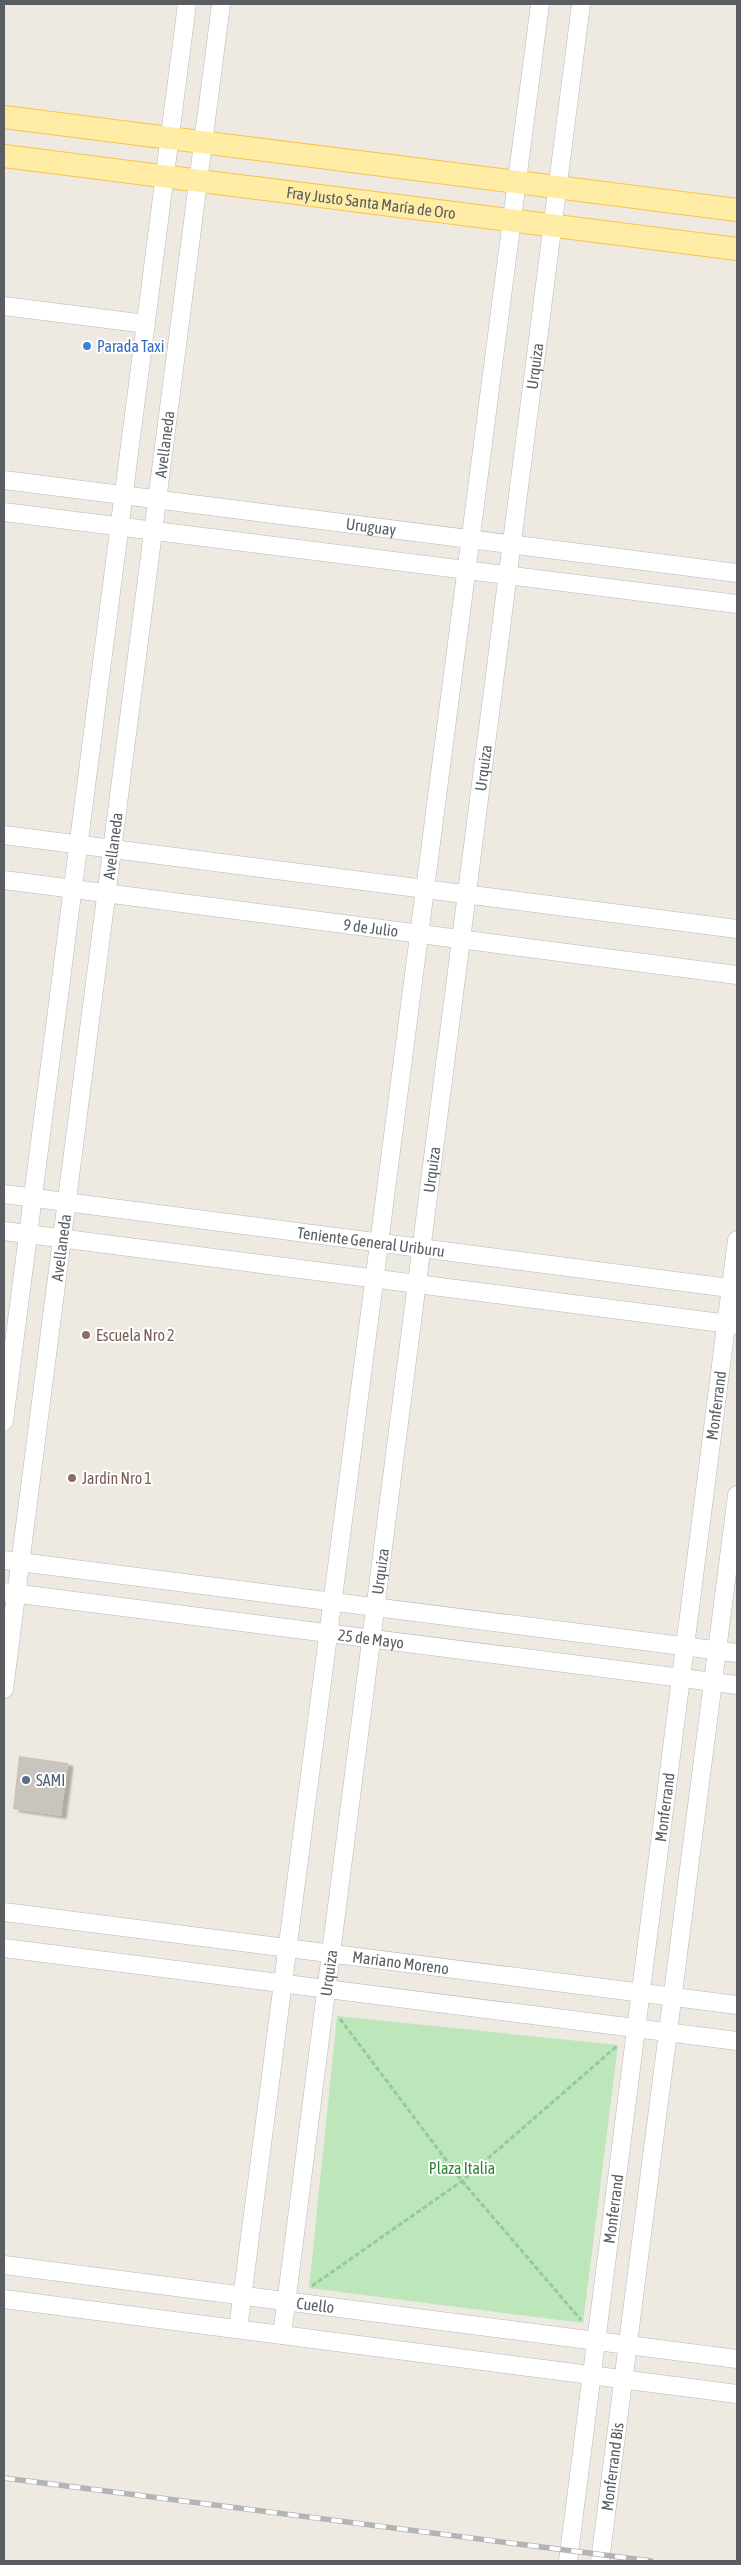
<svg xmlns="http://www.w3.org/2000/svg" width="741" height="2565" font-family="'Asap Condensed',sans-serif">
<defs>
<filter id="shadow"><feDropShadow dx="5.5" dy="3" stdDeviation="1" flood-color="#0004"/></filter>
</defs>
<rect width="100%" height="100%" fill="#eeeae1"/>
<!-- green -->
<polygon fill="#bde7bb" points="337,2016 618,2045 583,2323 309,2288"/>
<!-- building -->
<polygon fill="#c9c5be" filter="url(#shadow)" points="19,1756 68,1763 61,1816 13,1809"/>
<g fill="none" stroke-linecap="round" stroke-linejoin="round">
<!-- minor casing -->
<g stroke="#b4b8bd" stroke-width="19">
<g id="minor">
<polyline points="4,306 146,324"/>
<path id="s1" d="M4,480L737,573"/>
<polyline points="4,512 737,604"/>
<polyline points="4,835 737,929"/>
<path id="s2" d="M4,880L737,975"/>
<path id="s3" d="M4,1194L737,1289"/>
<polyline points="4,1231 737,1325"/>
<polyline points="4,1421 187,4"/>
<polyline points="4,1560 737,1653"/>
<path id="s4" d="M4,1592L737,1685"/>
<path id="s5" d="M4,1689L221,4"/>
<path id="s6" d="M4,1912L737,2005"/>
<polyline points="4,1948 737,2041"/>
<path id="s7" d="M4,2265L737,2359"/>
<polyline points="4,2299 737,2394"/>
<polyline points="238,2329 540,4"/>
<path id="s8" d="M282,2335L581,4"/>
<path id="s9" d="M568,2561L737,1240"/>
<path id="s10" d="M600,2561L737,1495"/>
</g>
</g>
<!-- major casing -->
<g stroke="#fac34d" stroke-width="24">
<g id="major">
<polyline points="4,117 737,210"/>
<path id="s11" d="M4,156L737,249"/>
</g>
</g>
<!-- path -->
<g stroke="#94c9a1" stroke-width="3" stroke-dasharray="5 2.5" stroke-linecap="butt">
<polyline points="340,2019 462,2181 581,2320"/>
<polyline points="312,2286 462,2181 617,2046"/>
</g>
<!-- minor -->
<use href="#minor" stroke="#fff" stroke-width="18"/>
<!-- major -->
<use href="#major" stroke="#ffeda5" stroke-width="22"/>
<!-- rail casing -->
<g stroke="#b3b4b4" stroke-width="5.5">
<polyline id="rail" points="4,2478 651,2561"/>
</g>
<!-- rail -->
<use href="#rail" stroke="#fff" stroke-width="4" stroke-dasharray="11" stroke-linecap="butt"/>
</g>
<!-- markers -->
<circle fill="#3f7fe0" stroke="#fff" stroke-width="2" cx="87" cy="346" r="5"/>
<g fill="#8d6e63" stroke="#fff" stroke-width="2">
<circle cx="86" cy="1335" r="5"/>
<circle cx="72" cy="1478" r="5"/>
</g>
<circle fill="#5c6f8a" stroke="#fff" stroke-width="2" cx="26" cy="1780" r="5"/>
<g text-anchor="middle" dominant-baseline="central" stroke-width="4" stroke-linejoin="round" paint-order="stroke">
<!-- street labels -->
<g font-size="16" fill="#5a5e63" stroke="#fff">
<text stroke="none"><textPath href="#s11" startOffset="370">Fray Justo Santa María de Oro</textPath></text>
<text stroke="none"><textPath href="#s8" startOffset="1985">Urquiza</textPath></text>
<text stroke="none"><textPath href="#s5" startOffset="1255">Avellaneda</textPath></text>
<text stroke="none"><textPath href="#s1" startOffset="370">Uruguay</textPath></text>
<text stroke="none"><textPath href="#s8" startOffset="1580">Urquiza</textPath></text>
<text stroke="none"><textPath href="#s5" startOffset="850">Avellaneda</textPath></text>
<text stroke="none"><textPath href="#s2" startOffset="370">9 de Julio</textPath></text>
<text stroke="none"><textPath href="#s8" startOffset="1175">Urquiza</textPath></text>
<text stroke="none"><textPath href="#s3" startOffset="370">Teniente General Uriburu</textPath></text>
<text stroke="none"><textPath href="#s5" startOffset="445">Avellaneda</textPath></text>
<text stroke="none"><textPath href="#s9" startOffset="1165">Monferrand</textPath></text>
<text stroke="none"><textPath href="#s8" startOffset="770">Urquiza</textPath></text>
<text stroke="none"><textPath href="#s4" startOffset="370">25 de Mayo</textPath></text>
<text stroke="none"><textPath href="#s9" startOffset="760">Monferrand</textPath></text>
<text stroke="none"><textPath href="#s6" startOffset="400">Mariano Moreno</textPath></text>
<text stroke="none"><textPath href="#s8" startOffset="365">Urquiza</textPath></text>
<text stroke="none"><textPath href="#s9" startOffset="355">Monferrand</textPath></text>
<text stroke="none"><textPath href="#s7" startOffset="314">Cuello</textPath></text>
<text stroke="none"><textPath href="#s10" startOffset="95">Monferrand Bis</textPath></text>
</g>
<!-- shop labels -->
<g font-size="16" fill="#366cbe" stroke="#fff" text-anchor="start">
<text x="97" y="346">Parada Taxi</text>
</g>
<!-- education labels -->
<g font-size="16" fill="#785e54" stroke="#fff" text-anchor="start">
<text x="96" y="1335">Escuela Nro 2</text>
<text x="82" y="1478">Jardín Nro 1</text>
</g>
<!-- service labels -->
<g font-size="16" fill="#4e5e75" stroke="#fff" text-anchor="start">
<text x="36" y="1780">SAMI</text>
</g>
<!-- park labels -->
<g font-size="16" fill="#2e852f" stroke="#fff">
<text x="462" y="2168">Plaza Italia</text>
</g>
</g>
<!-- border -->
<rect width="741" height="2565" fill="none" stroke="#5a5e63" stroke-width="10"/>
</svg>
